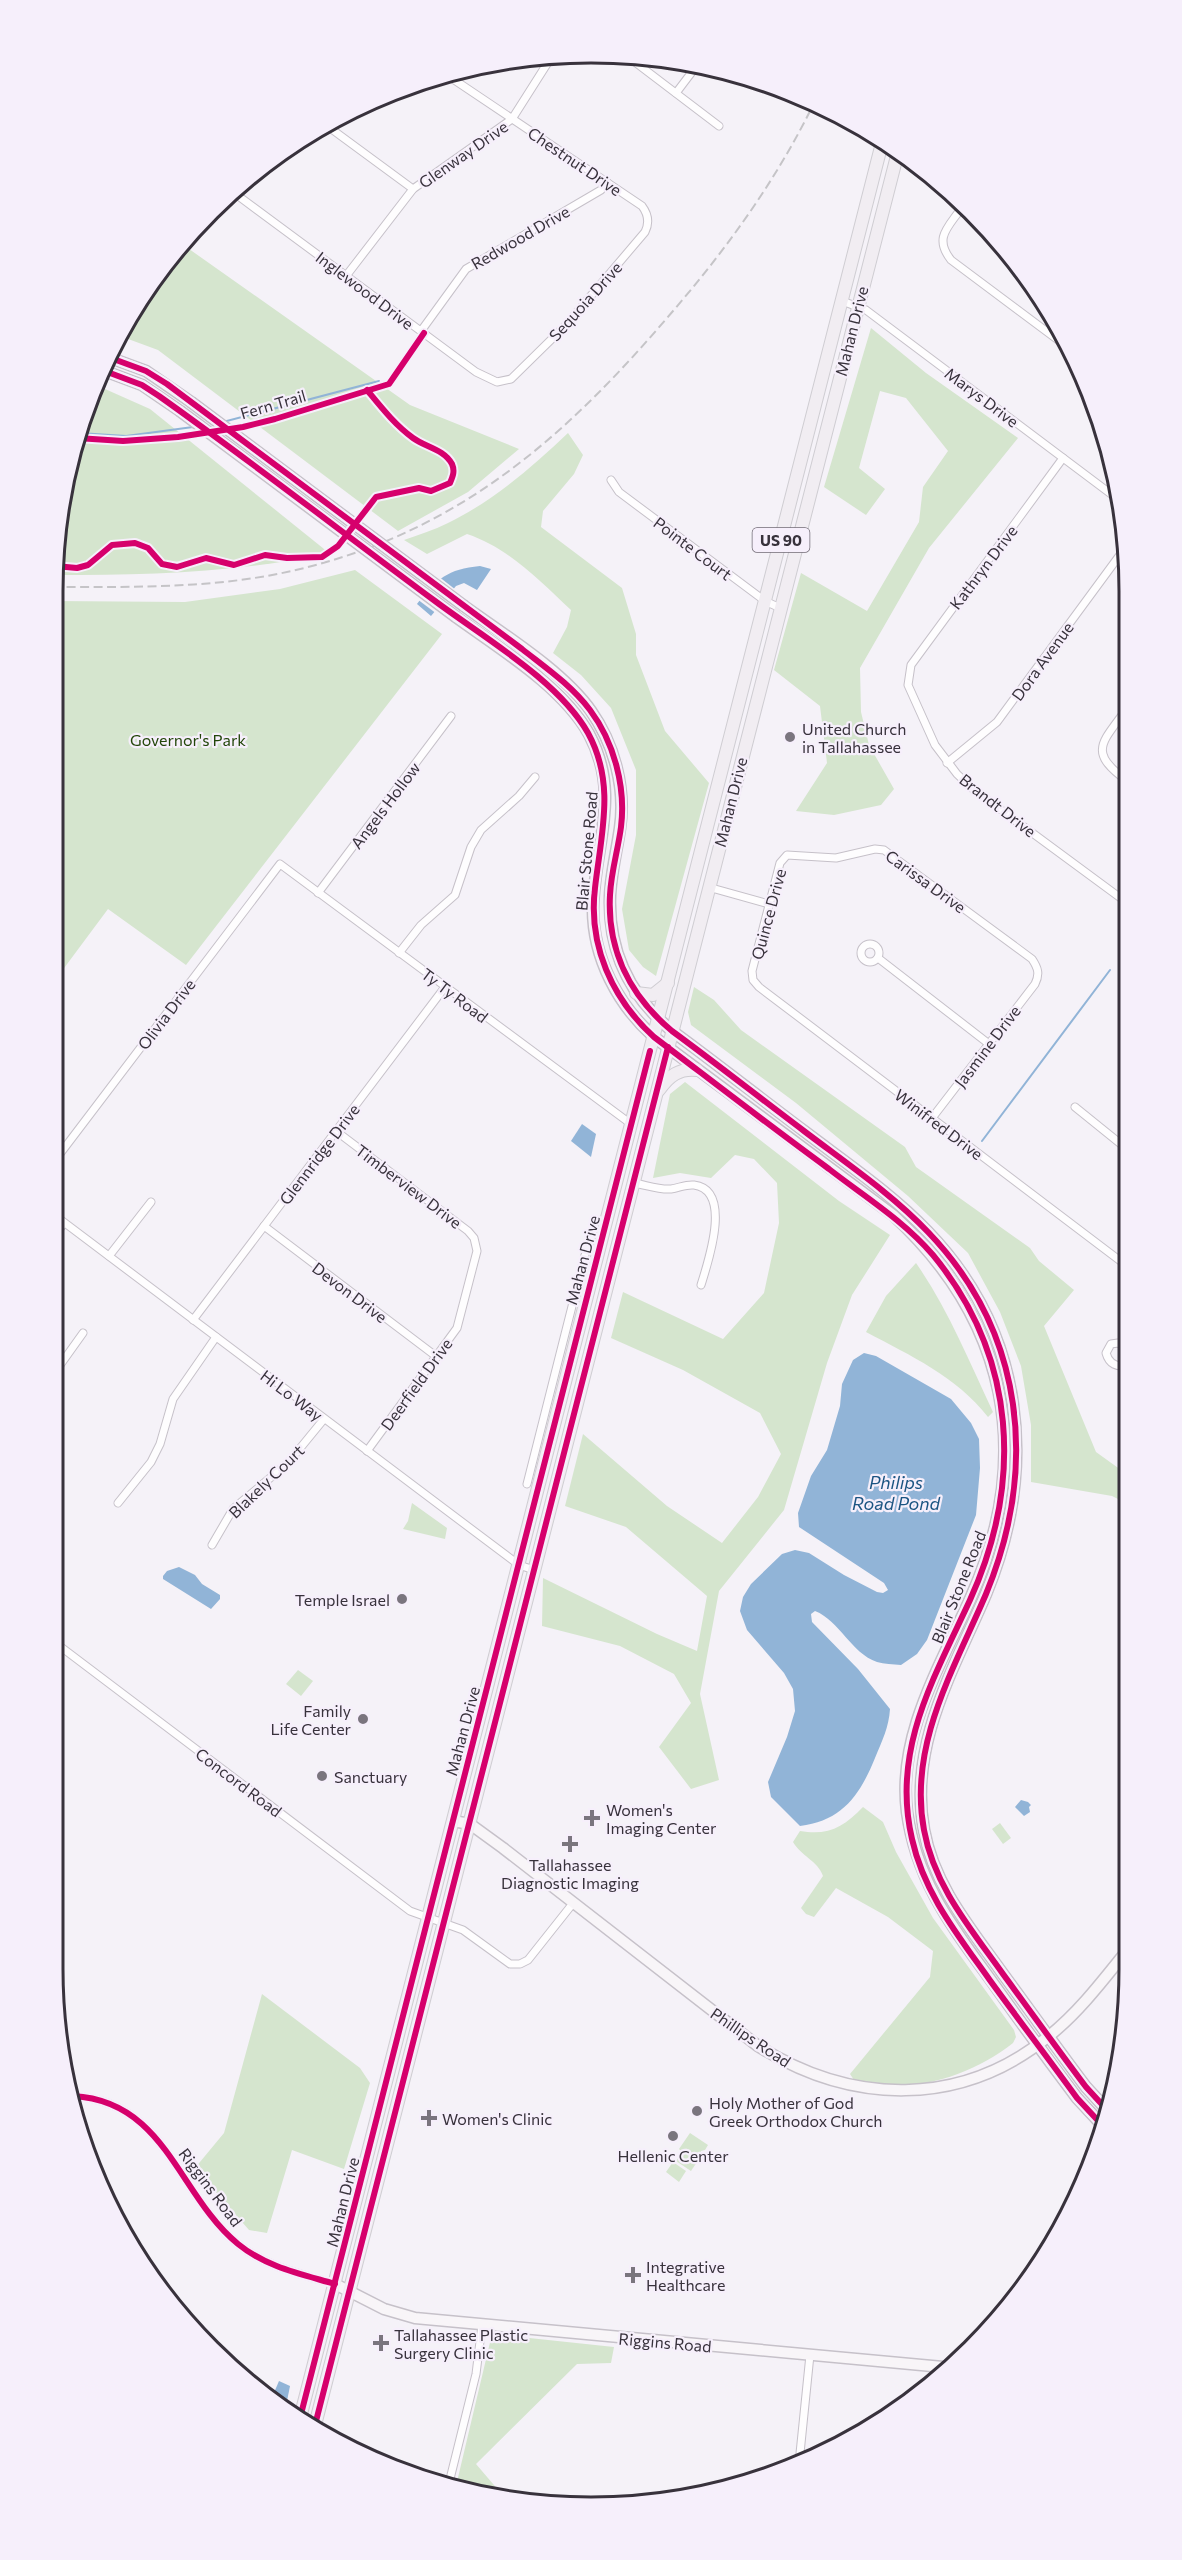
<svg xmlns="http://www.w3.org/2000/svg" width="1182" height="2560" font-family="Commissioner,sans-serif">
<rect width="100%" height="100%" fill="#f5f2f8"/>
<!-- green -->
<g fill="#d5e5ce">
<polygon points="182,244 410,405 519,449 468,492 398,531 158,350 120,336 143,292"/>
<polygon points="871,328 926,373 1018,438 929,548 860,668 861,712 869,745 894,789 881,805 834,815 796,811 827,763 820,706 774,670 801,573 867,611 919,522 923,487 948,451 906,398 880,391 859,468 885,489 866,515 824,487"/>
<path d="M93,386L105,389L150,409L329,553C237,573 148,575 54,575L63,486Z"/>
<path d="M568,433L583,455L574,474L543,511L541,527L622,588L636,634V655L665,731L709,783L656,976L643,967L629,950L622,909L636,835V770L611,708L581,675L553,653L567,627L571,610C540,581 509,548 467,534L427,554L404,540C418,535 434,530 448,523C493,501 531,468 568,433Z"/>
<polygon points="355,570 442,634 186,965 108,909 53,983 53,601 185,602 280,589"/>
<polygon points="694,987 714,1000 741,1030 905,1147 916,1167 1030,1248 1039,1261 1074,1290 1044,1326 1096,1452 1128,1475 1128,1504 1112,1496 1031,1482 1031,1425 1021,1366 1000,1312 968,1253 908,1196 796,1103 691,1025 688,1012"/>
<polygon points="685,1082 839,1201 890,1235 852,1295 827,1363 784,1510 719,1591 700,1694 719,1780 691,1789 659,1747 691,1703 674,1674 620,1646 542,1626 543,1578 657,1634 697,1651 707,1596 626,1527 565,1506 583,1434 667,1506 722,1543 758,1497 781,1454 760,1413 683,1370 611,1338 623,1292 723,1339 764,1293 779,1223 777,1183 754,1159 735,1155 711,1178 680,1173 653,1178 670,1094"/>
<path d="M916,1263C948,1309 969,1361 993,1412L988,1417C956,1376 911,1356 866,1332L886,1296Z"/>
<polygon points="412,1503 447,1528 445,1539 403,1529 408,1521"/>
<polygon points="298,1670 313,1681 301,1696 286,1684"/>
<path d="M863,1807L883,1822L896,1852L933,1918L1014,2030L1016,2037L1013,2043C970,2077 908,2096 854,2080L850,2074L930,1977L933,1951L888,1917L836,1888L814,1917L806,1914L801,1908L823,1876C818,1861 801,1856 793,1842L800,1831C828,1836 844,1827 863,1807Z"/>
<polygon points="1000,1823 1011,1838 1003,1844 992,1829"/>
<polygon points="262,1994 360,2068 370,2083 344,2169 292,2150 267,2233 249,2230 195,2168 224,2133"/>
<polygon points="690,2133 708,2145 705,2150 701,2151 701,2156 691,2171 676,2161 682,2152 679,2149"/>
<polygon points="673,2162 686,2171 679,2182 666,2172"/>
<polygon points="492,2334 614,2347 611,2363 577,2364 476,2464 505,2498 486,2497 456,2486"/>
</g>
<!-- water -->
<g fill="#91b4d7">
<path d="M480,566L491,569L477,590L464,583L456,586L431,616L417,604C436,579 448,569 480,566Z"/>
<polygon points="582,1124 596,1134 591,1157 571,1141"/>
<path d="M864,1353L876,1356L951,1399L971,1423L979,1439L980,1468L976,1515L927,1640L917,1654L901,1665C893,1664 884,1664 877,1662C851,1653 840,1621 815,1611L811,1614L812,1622L858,1669L890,1709C889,1727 882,1741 875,1758C860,1795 842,1821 800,1826L771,1797L768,1782L787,1737L795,1711L793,1689L784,1673L747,1630L740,1611L743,1597L751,1584L782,1554L795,1550L809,1553L844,1575L877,1592L883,1593L888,1590L884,1583L799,1527L798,1513L811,1476L827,1450L840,1406L842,1384L853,1360Z"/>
<polygon points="179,1567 195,1575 202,1584 220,1595 220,1599 211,1609 163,1579 163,1576 167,1571"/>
<polygon points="1021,1800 1028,1802 1031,1805 1029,1807 1030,1812 1024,1816 1015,1807"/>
<polygon points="279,2381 290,2386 286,2406 273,2395"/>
</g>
<!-- pier -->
<polygon fill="#f5f2f8" points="438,576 456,590 437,614 417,599"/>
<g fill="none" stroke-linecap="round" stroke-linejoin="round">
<!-- stream -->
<g stroke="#91b4d7" stroke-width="2">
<polyline points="223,422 379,381"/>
<polyline points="79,433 126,436 193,427"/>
<polyline points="982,1141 1110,970"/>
</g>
<!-- street casing -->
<g stroke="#c6c1c9" stroke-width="9">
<g id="street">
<polyline points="627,56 719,126"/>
<polyline points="676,93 698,64"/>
<polyline points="326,125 413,189"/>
<path d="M233,192L476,372L497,382L511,379L566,325L645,232C650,222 648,214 642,206L447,75"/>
<path d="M962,207C949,227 933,237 951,260L1066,346"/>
<polyline points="346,276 413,189 512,119 552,56"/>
<polyline points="842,301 866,310 1119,500"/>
<polyline points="421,331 466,269 601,190 607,182"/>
<polyline points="1063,458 911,665 908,685 935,745 957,774 974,790 1126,902"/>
<polyline points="611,480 619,492 765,601 780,608"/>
<path d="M1125,711C1102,743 1088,752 1126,780"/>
<polyline points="947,763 997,722 1125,548"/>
<polyline points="708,887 769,904"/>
<polyline points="318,893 451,716"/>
<circle cx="870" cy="953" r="9"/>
<polyline points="399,953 421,925 455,895 471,847 481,830 519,796 535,777"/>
<polyline points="878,958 989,1044"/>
<polyline points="1075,1107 1127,1149"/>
<path d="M932,1118L1035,984C1040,974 1038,968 1032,959L884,850L875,849L836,858L787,855L780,863L752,971L753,980L759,987L1127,1266"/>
<polyline points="336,1131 468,1231 474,1238 477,1251 457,1328 367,1451"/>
<polyline points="53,1163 280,864 631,1124"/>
<path d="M634,1183C646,1185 659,1190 671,1189C679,1188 686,1184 694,1185C733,1190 708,1262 701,1285"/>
<polyline points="53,1214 519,1565 534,1570"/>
<polyline points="264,1226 437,1357"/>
<polyline points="53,1238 64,1223"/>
<polyline points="109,1256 151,1202"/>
<polyline points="193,1320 445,987"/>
<path d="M1128,1348L1118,1343L1111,1344L1106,1353C1109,1364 1117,1368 1128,1365"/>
<polyline points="53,1375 83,1333"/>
<polyline points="527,1484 585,1255"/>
<polyline points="118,1503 151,1462 160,1444 173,1399 216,1337"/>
<polyline points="212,1545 233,1509 288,1463 324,1419"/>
<polyline points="53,1641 410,1911 463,1930 510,1964 520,1964 528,1960 574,1902"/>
<path d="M73,2096C166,2101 178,2195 238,2244C266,2267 301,2274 335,2284"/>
<polyline points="799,2463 810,2355"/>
<polyline points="449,2483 476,2374 482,2325"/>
</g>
</g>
<!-- secondary casing -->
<g stroke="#c6c1c9" stroke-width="13">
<g id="secondary">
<polyline points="108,357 146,371 191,402"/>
<polyline points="102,370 142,385 180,411"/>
<path d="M464,606C504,635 563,671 591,711C614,744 626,788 620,828C617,850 611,873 610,896C608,951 630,996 672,1031C717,1064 760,1098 804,1131C846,1163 892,1194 928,1232C1025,1333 1038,1468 986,1594C954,1669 908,1745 924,1830C934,1886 971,1929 1003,1974C1031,2012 1058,2050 1086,2087L1108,2111"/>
<path d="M456,617C500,649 562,686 589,734C622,796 594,845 593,909C593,958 618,1005 654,1037L893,1215C1008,1321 1034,1455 971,1597C941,1665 897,1735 907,1812C917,1884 954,1929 995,1986C1022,2024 1049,2061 1077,2098L1103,2126"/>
<path d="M453,1821L470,1824L503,1848L758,2046C851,2105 961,2108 1049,2036C1080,2011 1104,1979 1129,1948"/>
<polyline points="335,2284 384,2309 415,2318 943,2367"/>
</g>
</g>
<!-- primary casing -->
<g stroke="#cfcdd2" stroke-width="14">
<g id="primary">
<polyline points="636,993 653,995 668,983"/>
<path d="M659,1090C669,1076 679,1068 697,1070"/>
<polyline points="300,2418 882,143"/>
<polyline points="314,2429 898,152"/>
</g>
</g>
<!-- street -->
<use href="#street" stroke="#fefdfe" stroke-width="7"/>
<!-- secondary -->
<use href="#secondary" stroke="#f8f5f8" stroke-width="10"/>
<!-- primary -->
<use href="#primary" stroke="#f1edf2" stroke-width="12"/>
<!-- rail -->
<path stroke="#c5c4c7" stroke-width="2" stroke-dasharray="9 4.5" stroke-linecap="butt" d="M53,587C141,587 226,589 312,566C468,525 571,431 673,311C728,247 777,179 814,103"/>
<!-- secondary-bridge casing -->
<g stroke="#c6c1c9" stroke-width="13" stroke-linecap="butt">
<g id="secondary-bridge">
<polyline points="191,402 464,606"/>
<polyline points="180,411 456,617"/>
</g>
</g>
<!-- secondary-bridge -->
<use href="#secondary-bridge" stroke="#f8f5f8" stroke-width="10"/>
<!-- cycleway casing -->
<g stroke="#f6effb" stroke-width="10">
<g id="cycleway">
<path d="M108,357L146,371L167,384L522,649C546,668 571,685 590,710C614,742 626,787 621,827C618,850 611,872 610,895C607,950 630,996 672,1031C717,1064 760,1098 804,1131C846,1163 892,1194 928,1232C1025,1333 1038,1468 986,1594C954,1669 908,1745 924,1830C934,1886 971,1929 1003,1974C1031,2012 1058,2050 1086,2087L1108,2111"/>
<path d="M102,370L142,385L159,396C252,462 343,533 435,601C483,637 559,681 588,733C616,784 601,834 595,888C588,945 612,999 654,1037C712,1081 770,1126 829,1169C865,1197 903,1220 933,1255C1017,1357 1023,1483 970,1600C934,1678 891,1750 912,1839C924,1893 957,1934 989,1979C1018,2019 1048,2058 1077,2098L1103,2126"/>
<polyline points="77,438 123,441 178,437 243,427 275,419 389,384 424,333"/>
<path d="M55,566L77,568L88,565L112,545L135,543L148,548L162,564L177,567L206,558L234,565L265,555L287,558L322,557L338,546L376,497L419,488L431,491L450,483C453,476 455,471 452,464C444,449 425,447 413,438C395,425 381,407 367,390"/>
<path d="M73,2096C166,2101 178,2195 238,2244C266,2267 301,2274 335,2284"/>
<polyline points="300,2418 650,1051"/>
<polyline points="314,2429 668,1047"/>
</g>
</g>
<!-- cycleway -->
<use href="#cycleway" stroke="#d6006c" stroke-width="6"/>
</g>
<!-- markers -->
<g fill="#7a757e" stroke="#f6effb" stroke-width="2">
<circle cx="790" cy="737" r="6"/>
<circle cx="402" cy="1599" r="6"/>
<circle cx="363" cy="1719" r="6"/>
<circle cx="322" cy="1776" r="6"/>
<path d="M589 1809h6v6h6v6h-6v6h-6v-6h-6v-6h6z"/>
<path d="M567 1835h6v6h6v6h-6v6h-6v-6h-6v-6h6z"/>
<circle cx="697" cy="2111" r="6"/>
<path d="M426 2109h6v6h6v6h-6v6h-6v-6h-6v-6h6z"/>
<circle cx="673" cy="2136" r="6"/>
<path d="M630 2266h6v6h6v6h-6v6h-6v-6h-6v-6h6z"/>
<path d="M378 2334h6v6h6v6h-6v6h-6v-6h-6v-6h6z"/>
</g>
<g text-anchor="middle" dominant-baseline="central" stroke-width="4.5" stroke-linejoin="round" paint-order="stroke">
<!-- shield labels -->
<rect fill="#f6effb" stroke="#716b75" stroke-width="1.5" x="752.5" y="528" width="57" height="24" rx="4.5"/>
<g font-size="15" font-weight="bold" fill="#38323c">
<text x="781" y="540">US 90</text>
</g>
<!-- street labels -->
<g font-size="16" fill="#38323c" stroke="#f6effb">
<text transform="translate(463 154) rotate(-35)">Glenway Drive</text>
<text transform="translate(575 161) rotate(34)">Chestnut Drive</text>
<text transform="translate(520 237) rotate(-30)">Redwood Drive</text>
<text transform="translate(365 290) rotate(37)">Inglewood Drive</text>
<text transform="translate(585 301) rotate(-48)">Sequoia Drive</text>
<text transform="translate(851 331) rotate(-76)">Mahan Drive</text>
<text transform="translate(982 397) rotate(37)">Marys Drive</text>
<text transform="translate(273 404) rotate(-16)">Fern Trail</text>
<text transform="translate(693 548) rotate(37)">Pointe Court</text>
<text transform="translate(983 567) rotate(-53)">Kathryn Drive</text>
<text transform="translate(1042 661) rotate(-54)">Dora Avenue</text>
<text transform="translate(730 802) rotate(-76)">Mahan Drive</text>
<text transform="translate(385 805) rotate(-53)">Angels Hollow</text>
<text transform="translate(998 805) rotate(38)">Brandt Drive</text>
<text transform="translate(586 851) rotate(-85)">Blair Stone Road</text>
<text transform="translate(926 881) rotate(36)">Carissa Drive</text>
<text transform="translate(768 914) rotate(-75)">Quince Drive</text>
<text transform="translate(455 995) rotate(37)">Ty Ty Road</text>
<text transform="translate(166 1014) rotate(-53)">Olivia Drive</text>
<text transform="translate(987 1046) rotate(-53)">Jasmine Drive</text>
<text transform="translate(939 1124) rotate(37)">Winifred Drive</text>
<text transform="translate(319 1154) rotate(-53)">Glennridge Drive</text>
<text transform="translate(409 1186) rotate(37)">Timberview Drive</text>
<text transform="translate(582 1260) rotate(-75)">Mahan Drive</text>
<text transform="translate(350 1292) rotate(37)">Devon Drive</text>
<text transform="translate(416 1384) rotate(-54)">Deerfield Drive</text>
<text transform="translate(292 1395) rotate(37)">Hi Lo Way</text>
<text transform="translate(266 1481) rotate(-44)">Blakely Court</text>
<text transform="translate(958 1587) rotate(-68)">Blair Stone Road</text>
<text transform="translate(462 1731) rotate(-75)">Mahan Drive</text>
<text transform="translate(239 1782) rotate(37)">Concord Road</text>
<text transform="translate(751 2037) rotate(34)">Phillips Road</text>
<text transform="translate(211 2187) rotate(53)">Riggins Road</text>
<text transform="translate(342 2202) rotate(-76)">Mahan Drive</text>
<text transform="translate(665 2342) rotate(5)">Riggins Road</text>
</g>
<!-- poi labels -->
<g font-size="16" fill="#38323c" stroke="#f6effb" text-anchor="start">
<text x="802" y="728">United Church<tspan x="802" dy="18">in Tallahassee</tspan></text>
<text x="390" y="1599" text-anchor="end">Temple Israel</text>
<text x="351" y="1710" text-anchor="end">Family<tspan x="351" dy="18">Life Center</tspan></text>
<text x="334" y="1776">Sanctuary</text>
<text x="606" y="1809">Women's<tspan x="606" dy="18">Imaging Center</tspan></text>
<text x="570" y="1864" text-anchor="middle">Tallahassee<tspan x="570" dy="18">Diagnostic Imaging</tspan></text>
<text x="709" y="2102">Holy Mother of God<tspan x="709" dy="18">Greek Orthodox Church</tspan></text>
<text x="442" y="2118">Women's Clinic</text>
<text x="673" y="2155" text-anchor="middle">Hellenic Center</text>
<text x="646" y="2266">Integrative<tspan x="646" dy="18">Healthcare</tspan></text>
<text x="394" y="2334">Tallahassee Plastic<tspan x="394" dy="18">Surgery Clinic</tspan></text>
</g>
<!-- park labels -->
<g font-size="16" fill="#224609" stroke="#f6effb">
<text x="188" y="739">Governor's Park</text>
</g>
<!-- water labels -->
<g font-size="18" font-style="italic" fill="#1b5482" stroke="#f6effb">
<text x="896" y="1482">Philips<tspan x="896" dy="21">Road Pond</tspan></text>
</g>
</g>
<!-- crop -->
<path d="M0 0H1182V2560H0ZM591 63H591A528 528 0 0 1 1119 591V1969A528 528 0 0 1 591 2497H591A528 528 0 0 1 63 1969V591A528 528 0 0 1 591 63Z" fill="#f6effb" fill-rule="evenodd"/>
<path fill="none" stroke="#38323c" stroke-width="3" d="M591 63H591A528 528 0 0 1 1119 591V1969A528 528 0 0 1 591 2497H591A528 528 0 0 1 63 1969V591A528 528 0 0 1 591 63Z"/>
</svg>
